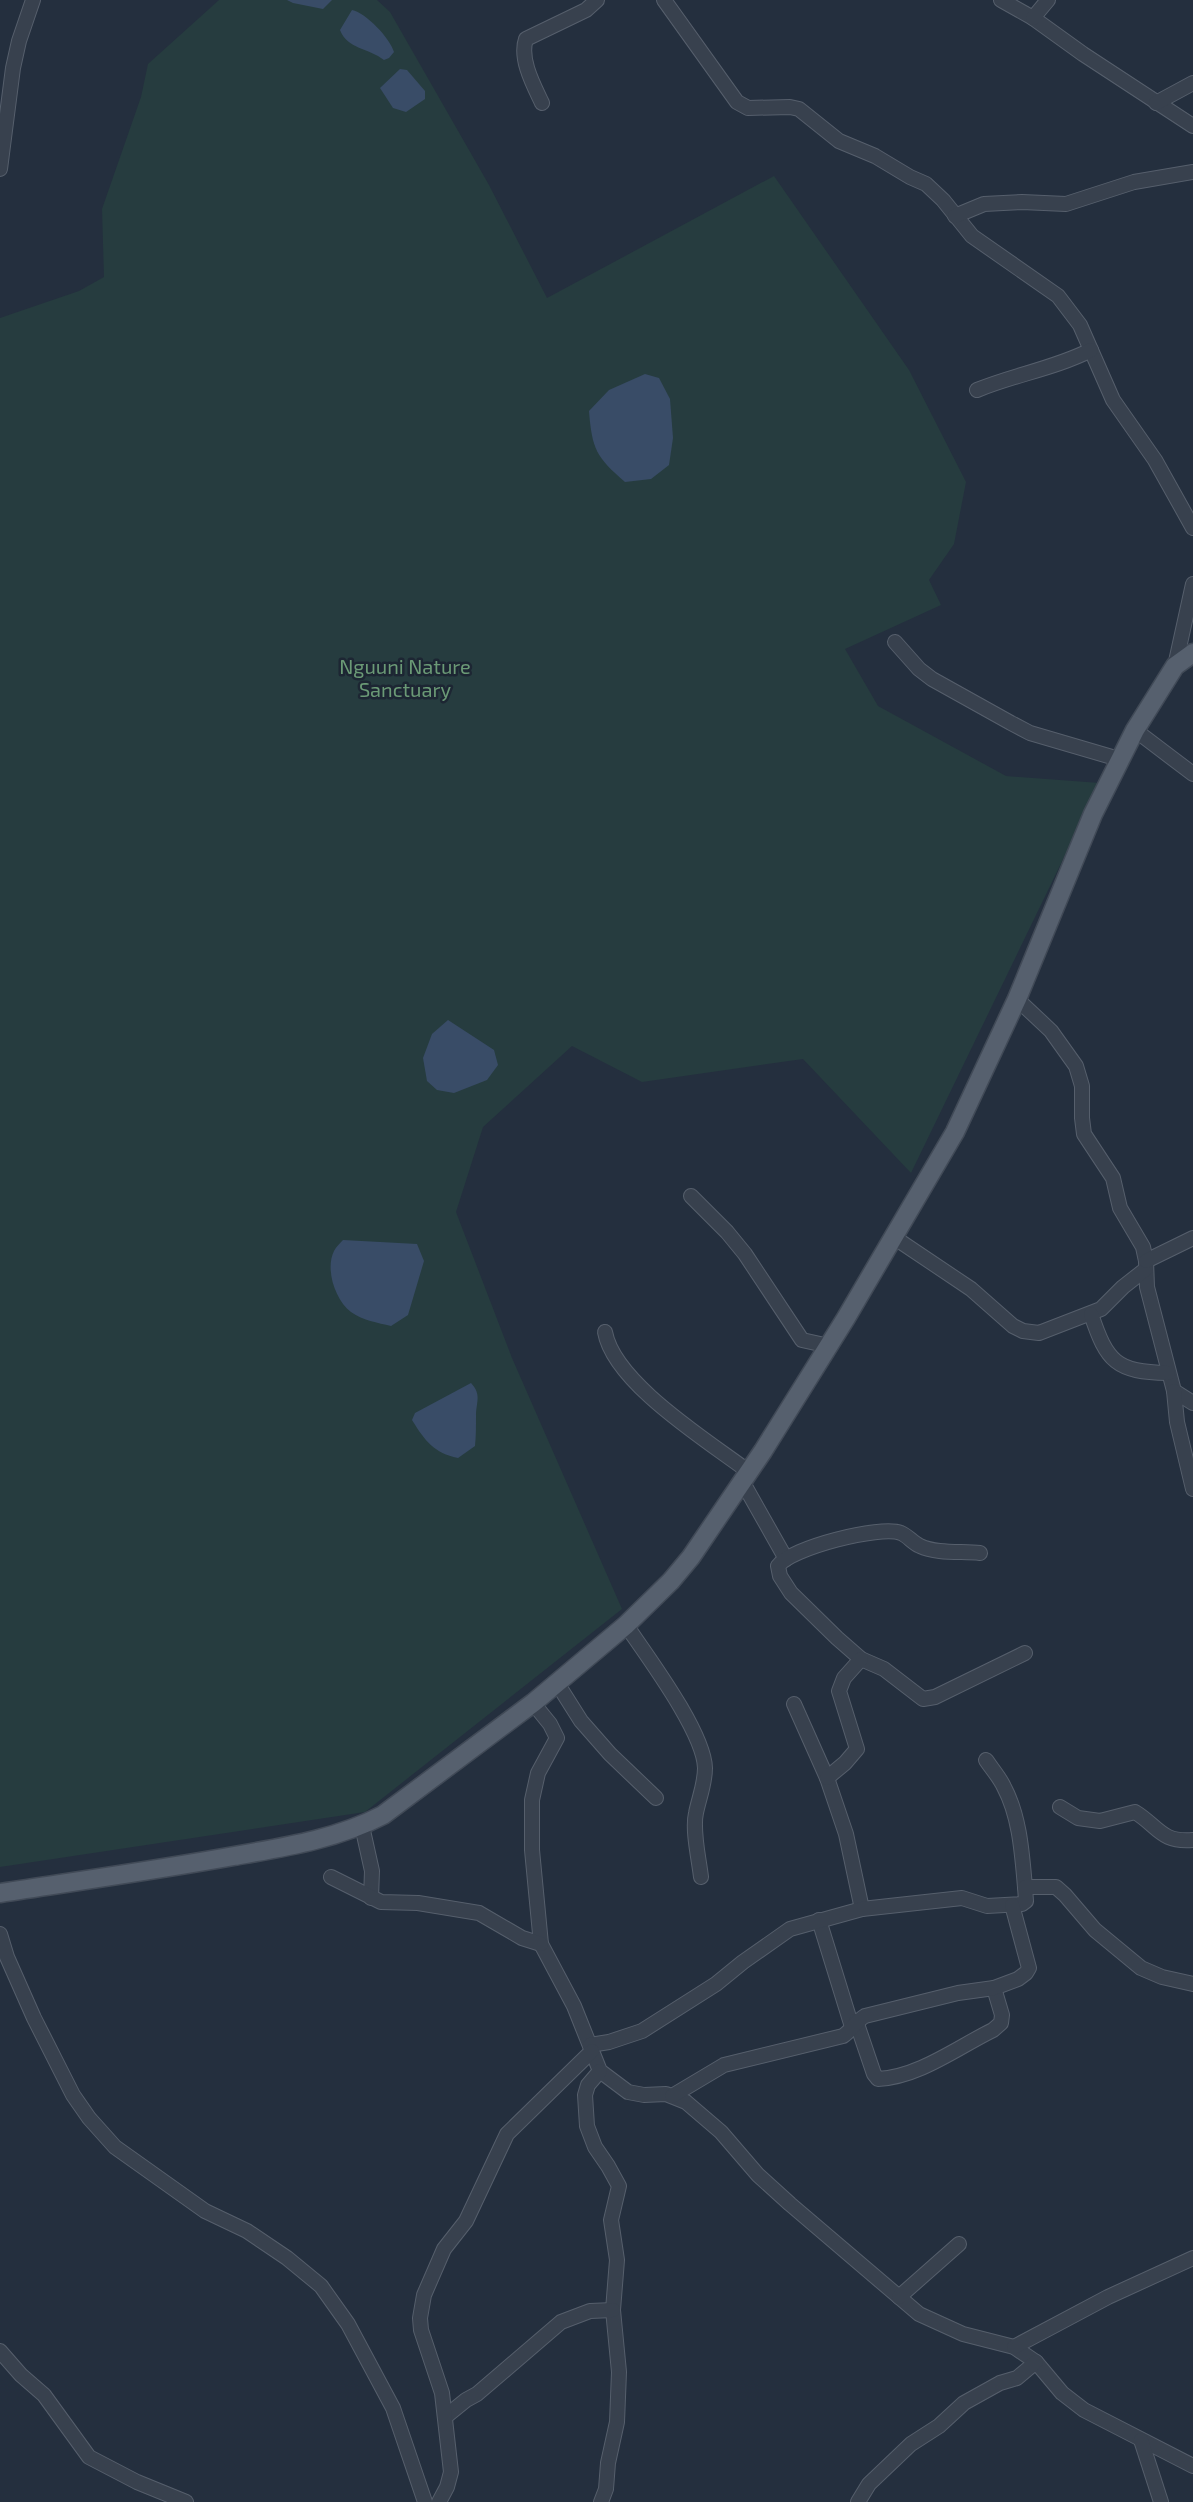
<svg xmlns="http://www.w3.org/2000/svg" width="1193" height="2502" font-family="'Exo 2',sans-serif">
<rect width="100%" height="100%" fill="#242f3e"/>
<!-- green -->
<polygon fill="#263c3f" points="219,0 377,0 390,12 489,185 547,298 774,176 909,370 966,482 954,544 929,580 941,605 845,649 878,706 1006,776 1100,783 911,1173 803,1059 642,1082 572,1046 483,1127 456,1212 512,1358 622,1609 365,1812 0,1867 0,318 79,291 104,277 102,209 141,97 148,64"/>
<!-- water -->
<g fill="#394c67">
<polygon points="287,0 332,0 323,9 293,3"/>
<path d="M352,10C366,13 390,38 394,52L389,58L384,60C369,48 347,49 340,30Z"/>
<polygon points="400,69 407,70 425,91 425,99 406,112 393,108 380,88"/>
<path d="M645,374L659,378L670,399L673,438L669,465L651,479L625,482C596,457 592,449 589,411L609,390Z"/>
<polygon points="448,1020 494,1050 498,1065 487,1080 454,1093 437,1090 427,1081 423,1058 432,1034"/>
<path d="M343,1240L417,1244L424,1261L408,1315L391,1326C378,1323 362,1320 351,1312C335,1300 325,1269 334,1251C336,1247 340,1243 343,1240Z"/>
<path d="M471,1383C482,1395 476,1402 476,1416C476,1426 476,1436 475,1446L458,1458C434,1453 425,1441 412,1420L415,1413Z"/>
</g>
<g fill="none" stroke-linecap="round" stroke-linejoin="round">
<!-- minor casing -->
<g stroke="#565f6c" stroke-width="16">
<g id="minor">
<polyline points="664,0 737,102 748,108 790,107 799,109 839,141 875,156 910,177 926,184 943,200 972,236 1058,296 1080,325 1113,400 1155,460 1193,528"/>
<polyline points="1001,0 1033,18 1083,54 1193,126"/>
<polyline points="1033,18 1048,0"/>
<path d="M542,103C534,86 519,59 526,39L586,10L597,0"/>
<polyline points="1156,103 1193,83"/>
<polyline points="0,169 13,68 19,41 33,0"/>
<polyline points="955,216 984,204 1022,202 1066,204 1134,182 1193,172"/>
<path d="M977,390C1016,374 1053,369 1091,350"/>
<polyline points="895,642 919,669 932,679 1011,723 1030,733 1122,760"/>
<polyline points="1175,666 1193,584"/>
<polyline points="1135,730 1193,774"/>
<polyline points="1017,999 1051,1031 1076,1066 1082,1086 1082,1118 1084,1134 1113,1178 1120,1208 1143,1247 1146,1261 1147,1287 1174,1391 1193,1403"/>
<polyline points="691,1196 727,1232 745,1254 802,1340 829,1346"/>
<polyline points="895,1238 971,1289 1013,1326 1023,1331 1039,1333 1101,1309 1123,1287 1146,1269"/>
<polyline points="1146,1261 1193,1238"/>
<path d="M1091,1314C1107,1362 1116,1372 1168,1373"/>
<path d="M605,1332C614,1383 708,1441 749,1472"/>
<polyline points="1174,1391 1177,1422 1193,1489"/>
<polyline points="742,1481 786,1559"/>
<path d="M980,1553C962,1551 937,1554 920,1546C913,1543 908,1536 901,1533C880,1525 790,1548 778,1566L780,1576L791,1593L837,1638L861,1659L884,1669L923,1699L935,1697L1025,1653"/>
<path d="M626,1625C647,1656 704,1732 705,1768C705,1784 699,1798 696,1813C692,1830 699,1859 701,1877"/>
<polyline points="557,1683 581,1721 610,1754 656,1798"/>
<polyline points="533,1703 550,1724 557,1738 538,1773 532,1800 532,1850 541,1944 574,2006 600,2071 628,2092 644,2095 666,2094 686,2102 721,2132 758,2175 790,2204 919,2314 963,2334 1014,2347 1036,2362 1062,2393 1084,2410 1193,2466"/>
<polyline points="794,1704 827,1778 846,1834 862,1909"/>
<path d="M986,1760C992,1769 1000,1778 1004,1787C1020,1817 1022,1854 1025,1887"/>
<polyline points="827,1778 845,1763 857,1749 839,1691 844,1678 861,1659"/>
<path d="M1060,1807L1078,1818L1100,1821L1135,1812C1158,1826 1161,1843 1193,1840"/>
<polyline points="362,1826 372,1871 371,1898"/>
<polyline points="331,1877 381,1902 418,1903 479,1913 522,1938 541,1944"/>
<polyline points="819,1920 852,2027"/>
<polyline points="0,1934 7,1957 34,2018 73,2095 89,2118 115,2147 205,2211 247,2231 287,2258 321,2286 348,2324 393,2408 425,2502"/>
<path d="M856,2021L874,2074L878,2079C919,2077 958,2047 993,2030L1001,2023L1002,2015L994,1988"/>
<polyline points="590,2045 609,2042 642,2031 716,1984 743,1962 790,1929 862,1909 962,1898 987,1906 1022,1904 1026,1901 1025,1887 1056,1887 1065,1895 1095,1930 1141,1968 1162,1977 1193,1984"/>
<polyline points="600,2071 588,2085 585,2095 587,2126 595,2147 608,2166 619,2186 611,2220 617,2260 613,2310 619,2372 617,2422 608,2463 606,2489 601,2502"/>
<path d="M672,2096L724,2065L843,2036C852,2030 855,2022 865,2016L958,1993L994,1988L1018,1979L1026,1973L1029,1968L1012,1905"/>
<polyline points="899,2297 959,2244"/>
<polyline points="1014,2347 1108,2297 1193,2258"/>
<polyline points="0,2351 21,2375 44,2395 89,2457 137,2482 186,2502"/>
<polyline points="445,2417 466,2400 477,2394 561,2322 590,2311 613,2310"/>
<polyline points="1141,2440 1161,2502"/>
<polyline points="439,2502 447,2487 451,2472 442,2393 421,2330 420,2318 424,2295 444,2249 466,2221 507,2134 592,2051"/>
<polyline points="858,2502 869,2484 911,2444 939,2426 964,2403 1000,2383 1017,2378 1036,2362"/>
</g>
</g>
<!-- major casing -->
<g stroke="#414a57" stroke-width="21">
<path id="major" d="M0,1893C78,1881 157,1870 234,1856C285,1847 337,1839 383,1815L533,1703L626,1625L671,1581L691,1557L763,1451L846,1318L955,1132L1017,999L1093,814L1135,730L1175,666L1193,653"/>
</g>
<!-- minor -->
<use href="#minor" stroke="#38414e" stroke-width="14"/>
<!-- major -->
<use href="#major" stroke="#56606e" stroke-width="18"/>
</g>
<g text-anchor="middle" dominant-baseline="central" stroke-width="5" stroke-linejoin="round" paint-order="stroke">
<!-- park labels -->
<g font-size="20" fill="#6b9a76" stroke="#1d2633">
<text x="405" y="666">Nguuni Nature<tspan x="405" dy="23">Sanctuary</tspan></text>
</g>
</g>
</svg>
